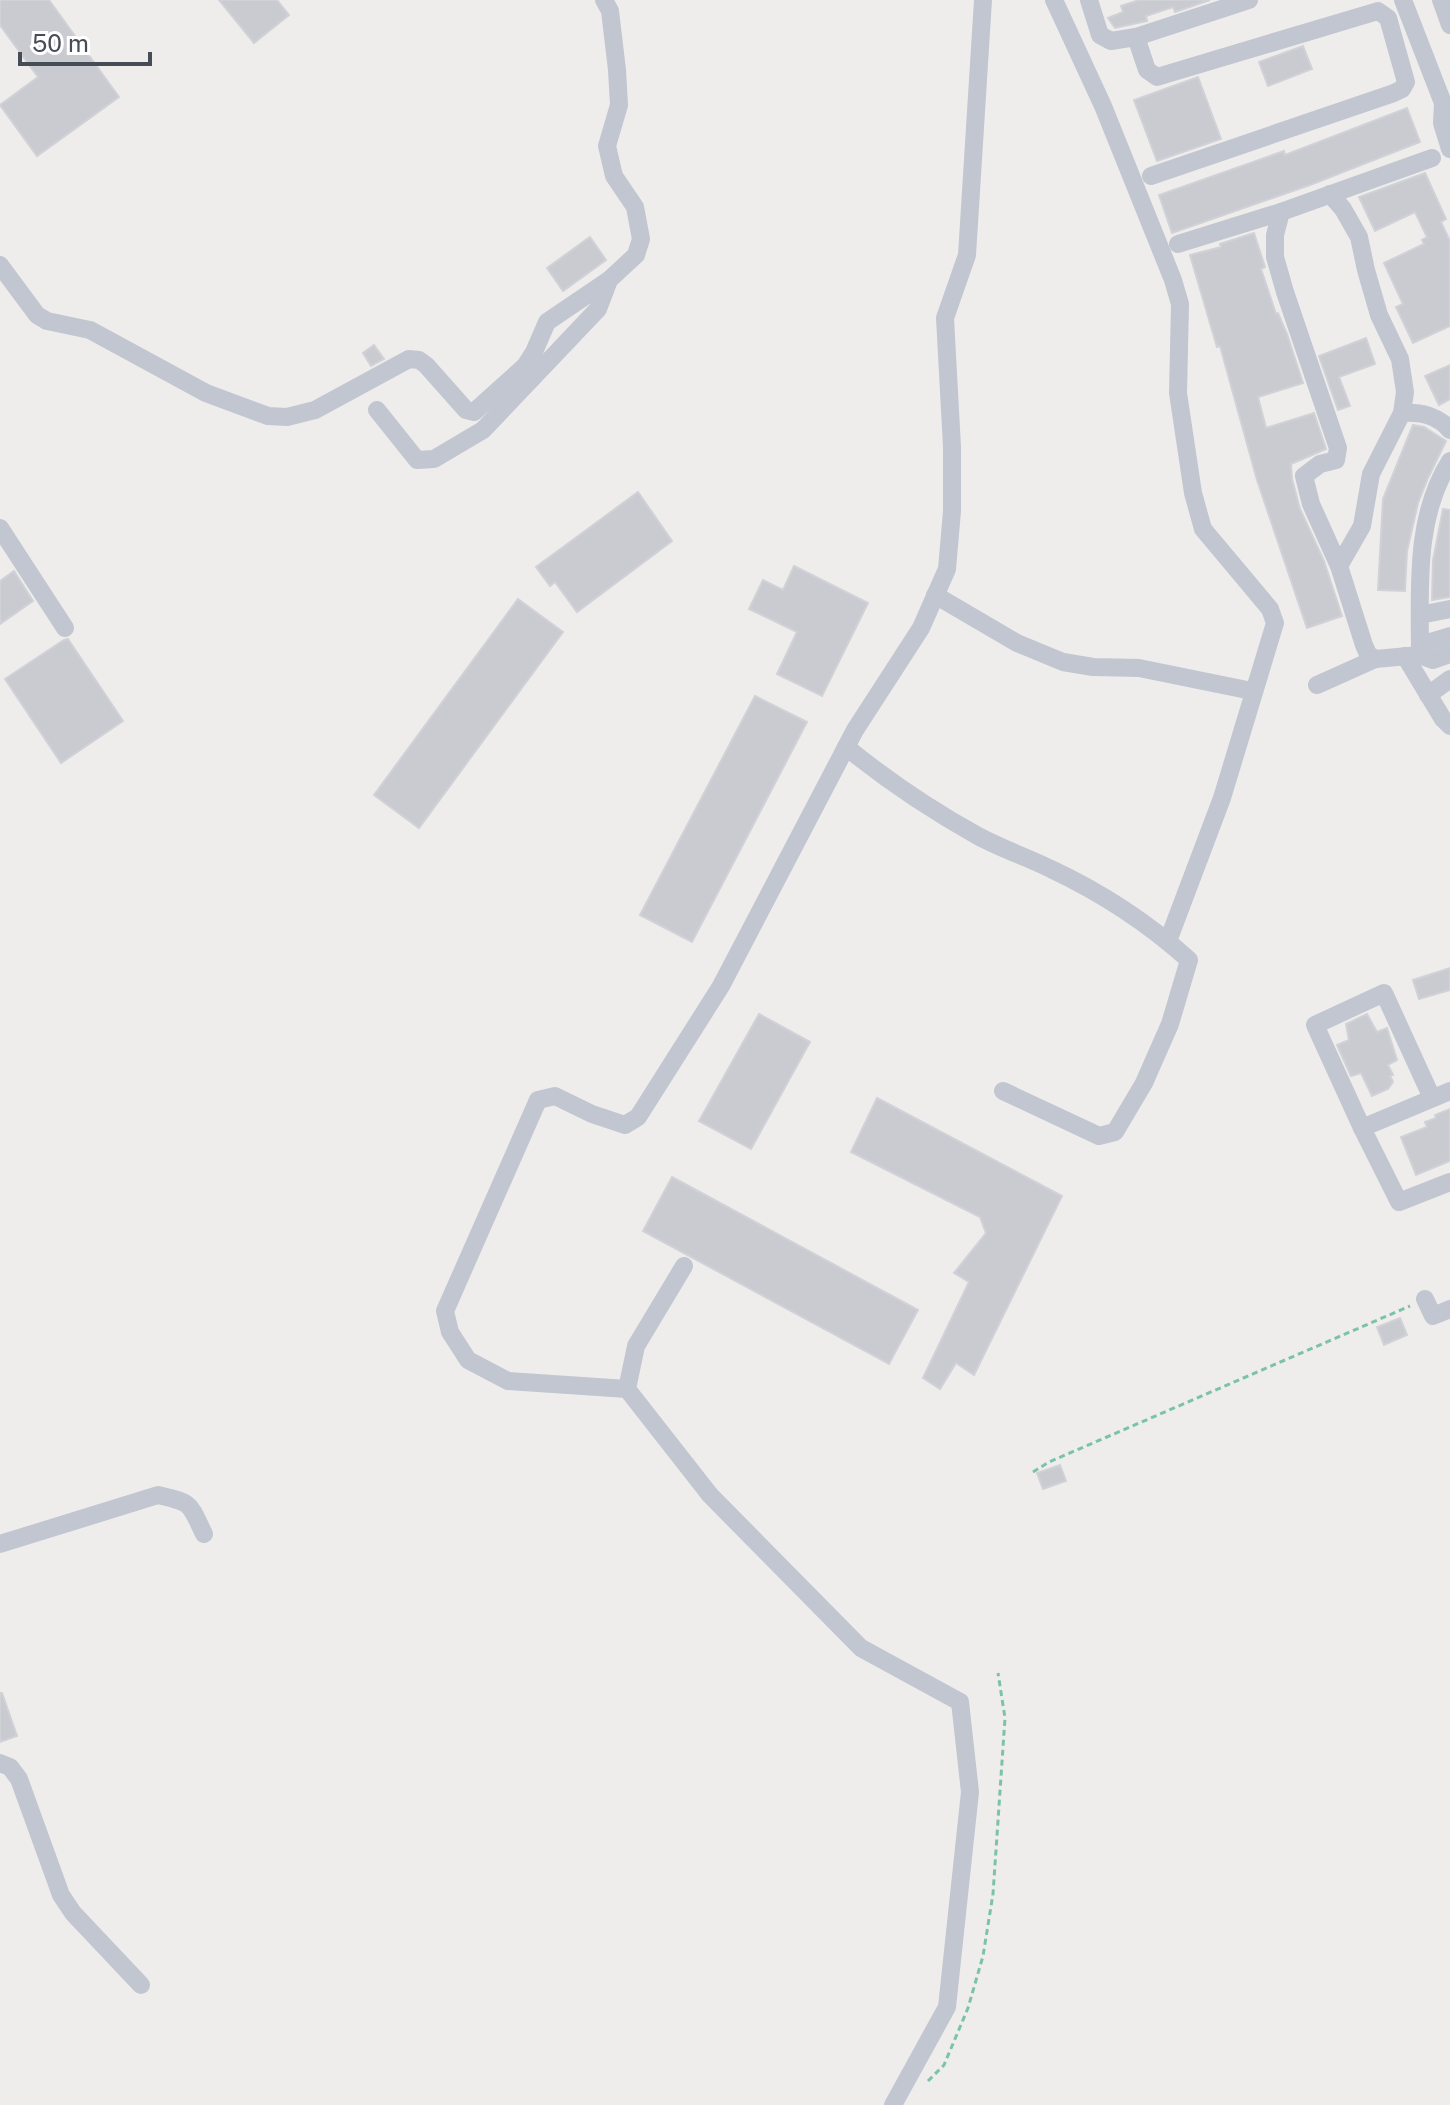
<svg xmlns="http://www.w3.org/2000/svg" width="1450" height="2105" font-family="'Public Sans',sans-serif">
<rect width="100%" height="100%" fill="#efedec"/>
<!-- building -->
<g fill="#cacbd1" stroke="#d1d2d7" stroke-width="2">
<polygon points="0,0 49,0 119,97 37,156 0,105 38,77 0,25"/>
<polygon points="219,0 277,0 289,15 254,43"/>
<polygon points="1139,0 1210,0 1175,12 1173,7 1146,16 1147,21 1115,28 1108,18 1123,12 1121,6"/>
<polygon points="1303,46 1312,69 1268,86 1259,62"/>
<polygon points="1198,77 1221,139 1157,161 1134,100"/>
<polygon points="1407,108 1420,142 1310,185 1172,233 1159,195 1284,151 1285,155"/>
<polygon points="1425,173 1446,219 1441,222 1450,241 1450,326 1413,343 1396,307 1403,304 1384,263 1424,244 1422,240 1427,237 1415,212 1375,231 1359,197"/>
<polygon points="1254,233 1265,267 1261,269 1276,314 1278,313 1287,334 1303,383 1258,397 1266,428 1314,413 1326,449 1291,464 1292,479 1300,509 1324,561 1342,616 1307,628 1257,480 1220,346 1217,347 1190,255 1221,247 1220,244"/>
<polygon points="590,237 606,260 563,291 547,268"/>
<polygon points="1366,338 1375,364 1339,377 1350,406 1338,410 1319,356"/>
<polygon points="374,345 384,359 371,366 363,353"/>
<polygon points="1450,365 1450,399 1439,405 1425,376"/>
<polygon points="1413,425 1424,427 1446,441 1428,478 1418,503 1407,551 1405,591 1378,590 1383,499"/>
<polygon points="638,492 672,541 577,612 555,582 550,586 536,567"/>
<polygon points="1443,509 1450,510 1450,597 1432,600 1433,560"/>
<polygon points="794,566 868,603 822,696 777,674 797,632 749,609 763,580 783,590"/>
<polygon points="14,571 33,601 0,624 0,581"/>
<polygon points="518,599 563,632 419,828 374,795"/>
<polygon points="68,639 123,721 61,763 5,679 64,640"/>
<polygon points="755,696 807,722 692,942 640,915"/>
<polygon points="1450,968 1450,990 1419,999 1413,980"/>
<polygon points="759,1014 810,1042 751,1149 699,1121"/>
<polygon points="1367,1014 1377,1032 1387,1028 1397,1060 1388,1065 1393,1075 1390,1076 1393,1082 1388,1089 1372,1096 1361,1073 1351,1076 1337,1045 1349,1040 1346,1024"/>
<polygon points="877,1098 1062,1196 974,1375 956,1363 940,1389 923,1378 969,1282 954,1273 986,1233 980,1217 851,1152"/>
<polygon points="1450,1109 1450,1161 1416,1175 1401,1137 1427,1127 1425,1122 1436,1118 1435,1115"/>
<polygon points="672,1177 918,1310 889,1364 643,1231"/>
<polygon points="1400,1318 1407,1335 1384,1345 1377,1327"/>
<polygon points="1060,1465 1066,1481 1043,1489 1037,1473"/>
<polygon points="0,1693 2,1693 17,1736 0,1742"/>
</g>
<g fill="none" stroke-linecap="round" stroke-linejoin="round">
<!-- path -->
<g stroke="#7bc2ac" stroke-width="3" stroke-dasharray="6 4" stroke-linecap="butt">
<polyline points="1033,1472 1049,1462 1410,1306"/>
<polyline points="928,2081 944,2065 968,2008 983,1956 993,1894 1005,1718 998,1673"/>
</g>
<!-- minor -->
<g stroke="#c1c6d0" stroke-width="18">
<polyline points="1054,0 1103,106 1173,280 1180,304 1178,393 1193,493 1203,529 1270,609 1275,623 1222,798 1168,941"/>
<polyline points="1089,0 1100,35 1111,41 1136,37 1249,0"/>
<polyline points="1403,0 1443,103 1442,123 1450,149"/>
<polyline points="1441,0 1450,25"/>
<polyline points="1136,37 1147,70 1157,77 1378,11 1388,18 1406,82 1402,89 1394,93 1151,176"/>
<polyline points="1330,194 1343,209 1359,237 1366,270 1379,315 1400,359 1405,392 1402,413 1371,474 1362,526 1339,566"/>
<polyline points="1281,212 1275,235 1275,257 1285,292 1338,448 1336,460 1320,464 1304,476 1311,504 1339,566 1364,645 1368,654 1375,659"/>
<polyline points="1178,244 1281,212 1432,158"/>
<polyline points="0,265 37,315 47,321 90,330 206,393 268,416 287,417 315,410 409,359 419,360 426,365 466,410 474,412 525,366 534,352 547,322 609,280 636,255 641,239 635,207 614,176 607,146 619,105 617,70 610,11 604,0"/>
<polyline points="377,410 417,460 434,459 483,430 598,309 609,280"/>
<path d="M1402,413C1421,412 1437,415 1450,430"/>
<polyline points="0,528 65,628"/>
<polyline points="935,595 1017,643 1063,662 1093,667 1139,668 1252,691"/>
<polyline points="1420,615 1450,609"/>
<path d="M1420,655C1420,590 1414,518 1450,461"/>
<polyline points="1420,655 1430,642 1450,636"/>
<polyline points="1405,656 1443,719 1450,726"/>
<polyline points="1317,685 1375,659 1420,655 1433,660 1450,654"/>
<polyline points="1428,695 1450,679"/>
<path d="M846,747C888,781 931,810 978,836C1002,849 1027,857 1051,869C1100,892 1149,924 1189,960L1170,1024L1144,1083L1115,1132L1099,1136L1003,1091"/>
<polyline points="1450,1091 1362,1128 1399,1202 1450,1182"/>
<polyline points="1362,1128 1315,1025 1384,993 1432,1098"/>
<polyline points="684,1266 636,1346 627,1389 710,1495 861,1648 960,1702 970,1792 947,2007 893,2105"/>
<polyline points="1425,1299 1433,1316 1450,1309"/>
<polyline points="627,1389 508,1381 468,1360 450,1332 445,1311 538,1100 555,1096 592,1114 625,1125 638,1117 721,986 855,730 921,628 947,569 952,511 952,447 945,318 967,255 983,0"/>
<path d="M0,1544L158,1495C193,1503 189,1503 204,1534"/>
<polyline points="0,1763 10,1767 19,1779 61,1895 73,1913 141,1985"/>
</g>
</g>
<!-- scale -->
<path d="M20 52v12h130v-12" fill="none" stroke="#474d57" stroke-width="4"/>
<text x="32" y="52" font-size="24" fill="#474d57" stroke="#ffffff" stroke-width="6" paint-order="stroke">50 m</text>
</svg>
